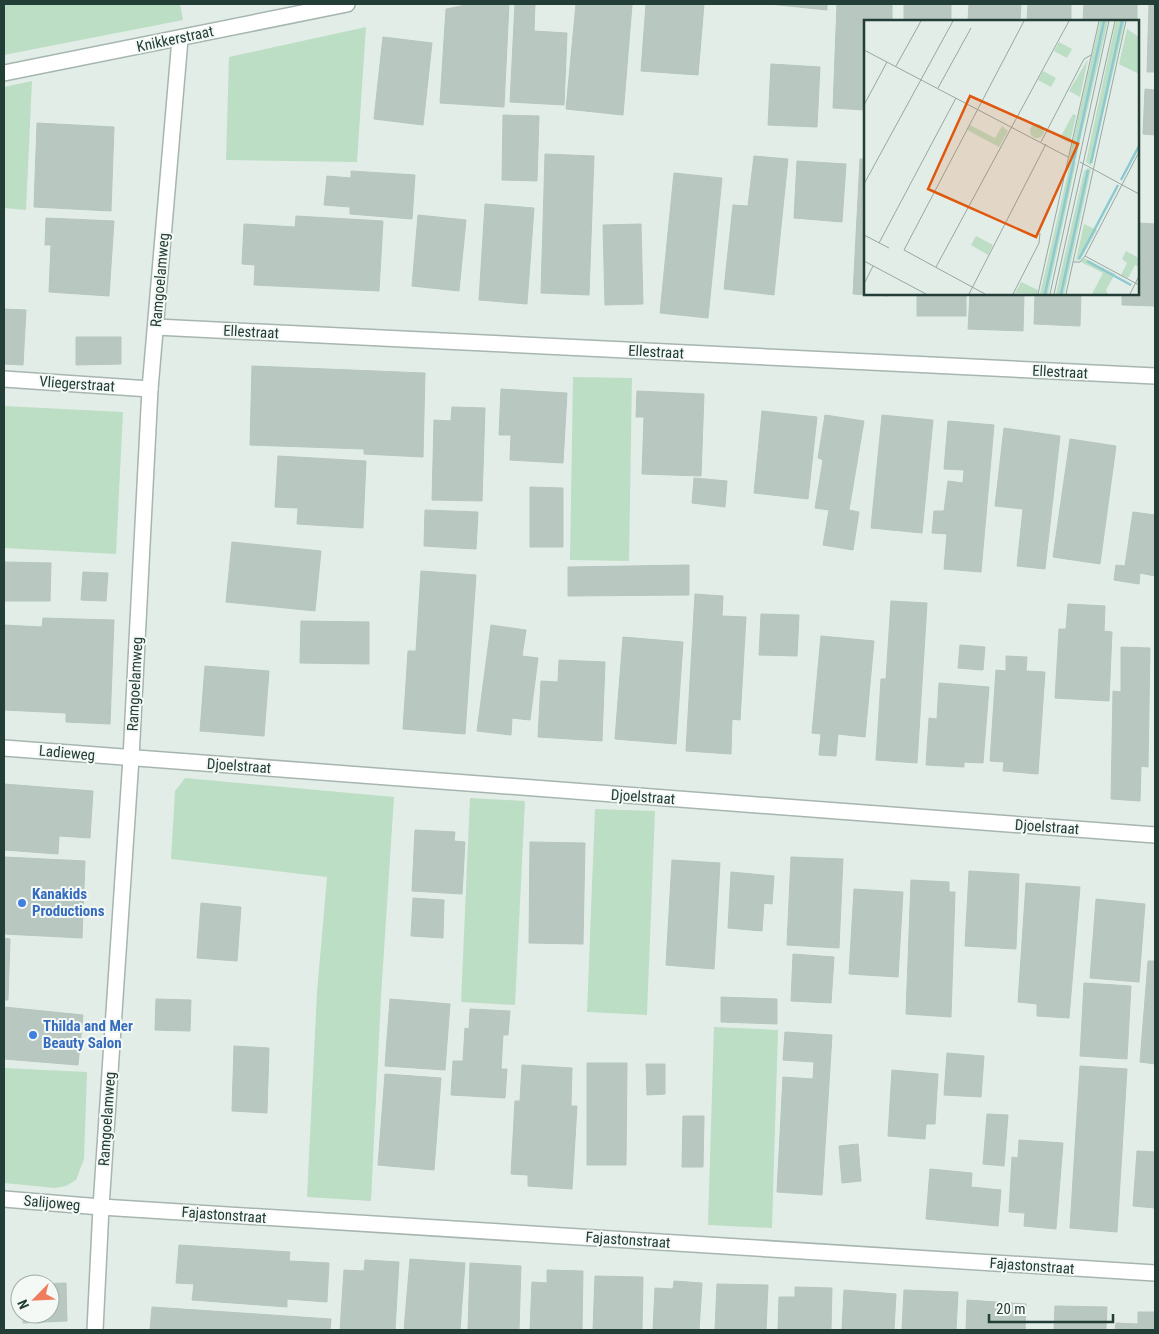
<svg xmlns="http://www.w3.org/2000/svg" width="1159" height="1334" font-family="'Roboto Condensed',sans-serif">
<rect width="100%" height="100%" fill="#e3ede8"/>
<!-- green -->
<g fill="#bcdec4">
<polygon points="4,4 180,4 183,20 4,55"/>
<polygon points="366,27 357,162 226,160 229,57"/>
<polygon points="32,81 26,210 4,208 4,87"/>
<polygon points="573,377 632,378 629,561 570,560"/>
<polygon points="4,406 123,412 116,554 4,548"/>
<polygon points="185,778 394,797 381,997 371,1201 307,1197 317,992 327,877 171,859 175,791"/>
<polygon points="470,798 525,801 515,1005 461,1002"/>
<polygon points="595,809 655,811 647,1015 587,1012"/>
<polygon points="714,1027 778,1030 772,1228 708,1225"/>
<polygon points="4,1068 87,1072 84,1159 76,1180 66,1186 55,1188 4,1183"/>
</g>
<!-- building -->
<g fill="#b8c8c1" stroke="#b6c7bf">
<polygon points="471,4 509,4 504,107 440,103 446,9"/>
<polygon points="515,4 535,4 534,31 567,33 564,105 510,102"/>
<polygon points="576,4 632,5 623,115 566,109"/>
<polygon points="646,4 704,4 698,75 641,71"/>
<polygon points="769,4 827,4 827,10"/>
<polygon points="837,4 892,4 892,21 865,21 865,110 833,108"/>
<rect x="904" y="4" width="47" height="17"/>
<polygon points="969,4 1021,4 1020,21 968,21"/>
<polygon points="1028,4 1071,4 1071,21 1027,21"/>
<polygon points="1084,4 1137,4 1137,21 1083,21"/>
<polygon points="1149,4 1155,4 1155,72 1147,72"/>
<polygon points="383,37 432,43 423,125 374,119"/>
<polygon points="771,64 820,67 817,127 768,125"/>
<polygon points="1145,89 1155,90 1155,135 1143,134"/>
<polygon points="503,115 539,116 537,181 502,180"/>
<polygon points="37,123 114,127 111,211 34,207"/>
<polygon points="545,154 594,156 589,295 541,293"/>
<polygon points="754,156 788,159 774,295 724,289 733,205 748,206"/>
<polygon points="860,159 865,159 865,294 889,294 888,296 853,294"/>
<polygon points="797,161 846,164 842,222 794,218"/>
<polygon points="351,171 415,175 412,219 350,214 350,207 324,205 327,176 351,178"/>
<polygon points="674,173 722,178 708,318 660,313"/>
<polygon points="485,204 534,208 527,304 479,300"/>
<polygon points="418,215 466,220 459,291 412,286"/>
<polygon points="296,216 383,221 379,291 254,285 255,265 242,264 244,224 295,227"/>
<polygon points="46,218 114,221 109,296 49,292 51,245 45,245"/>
<polygon points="1138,223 1155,224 1155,306 1122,305 1122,294 1138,294"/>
<polygon points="641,224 643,304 605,305 603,225"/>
<rect x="917" y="294" width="49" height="22"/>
<polygon points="970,294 1024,294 1023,331 968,329"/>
<polygon points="1035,294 1081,294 1080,326 1034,324"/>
<polygon points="4,309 26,310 23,365 4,364"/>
<polygon points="76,337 121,337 121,364 76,365"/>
<polygon points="252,366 425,373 423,457 364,454 364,449 250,445"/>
<polygon points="501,389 567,393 563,463 510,460 511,435 499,435"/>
<polygon points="637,391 704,394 701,476 642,474 644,417 636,417"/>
<polygon points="452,407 485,408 482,501 432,500 434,420 451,421"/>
<polygon points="762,411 817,417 808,499 754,493"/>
<polygon points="825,415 864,421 849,510 859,512 853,550 823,545 829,510 815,508 823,460 818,458"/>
<polygon points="882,415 933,420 922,533 871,528"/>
<polygon points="948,421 994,425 981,572 944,569 947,534 932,533 934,511 944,511 948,481 963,483 964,470 944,469"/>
<polygon points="1004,428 1060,436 1045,569 1017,566 1023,509 995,506"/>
<polygon points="1070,439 1116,446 1100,564 1053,557"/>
<polygon points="278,456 366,461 363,528 297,524 298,508 275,507"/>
<polygon points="694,478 727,481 725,507 692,503"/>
<polygon points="530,487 563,488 563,547 530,547"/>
<polygon points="425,510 478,512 476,549 424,546"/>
<polygon points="1133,512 1155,515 1155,576 1140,573 1139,584 1114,580 1116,565 1125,566"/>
<polygon points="232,542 321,551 315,611 226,602"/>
<polygon points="4,562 51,563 50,601 4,601"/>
<polygon points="689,565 689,595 568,596 568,567"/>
<polygon points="421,571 476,575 465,734 403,729 408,651 416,651"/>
<polygon points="83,572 108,573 106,601 81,600"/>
<polygon points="695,594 723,596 722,616 746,617 740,720 732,719 731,754 686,751"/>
<polygon points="891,601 927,603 917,763 876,760 881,679 886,679"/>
<polygon points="1068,604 1105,606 1104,631 1112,632 1109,701 1055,698 1059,629 1066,629"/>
<polygon points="761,614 799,615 797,656 759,655"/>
<polygon points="43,618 114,620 110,724 66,722 66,713 4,710 4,625 42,627"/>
<polygon points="301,621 369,622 369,664 300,663"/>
<polygon points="491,625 526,630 522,656 538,658 530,720 512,718 511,735 477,731"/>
<polygon points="821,636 874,641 865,737 838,734 836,756 819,755 821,734 812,733"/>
<polygon points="623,637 683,642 676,744 615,739"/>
<polygon points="960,645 985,647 983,670 958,668"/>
<polygon points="1121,647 1150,648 1148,767 1141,766 1140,801 1111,799 1113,691 1121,692"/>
<polygon points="1006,656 1027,657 1026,671 1045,672 1038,774 1003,771 1004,762 990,761 996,670 1006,671"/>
<polygon points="559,660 605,662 602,741 538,737 541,681 558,682"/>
<polygon points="205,666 269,671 264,736 200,731"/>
<polygon points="939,683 989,687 983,763 964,762 964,767 926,765 929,718 937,719"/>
<polygon points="4,784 93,791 90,838 59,836 58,854 4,850"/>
<polygon points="415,830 455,832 454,841 465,842 462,894 412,891"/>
<polygon points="530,842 585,843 583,944 529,943"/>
<polygon points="4,857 85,861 82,938 4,934"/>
<polygon points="791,857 843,859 839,948 787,945"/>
<polygon points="672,860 720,863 714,969 666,965"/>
<polygon points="969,871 1019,874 1016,949 965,946"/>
<polygon points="731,872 774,876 772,904 764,903 762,931 728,928"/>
<polygon points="911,880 949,882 949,892 955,892 951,1017 906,1014"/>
<polygon points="1026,883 1080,887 1069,1018 1037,1016 1037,1004 1018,1002"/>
<polygon points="854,889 903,892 898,977 849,974"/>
<polygon points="413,898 444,900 443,938 411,936"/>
<polygon points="1096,899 1145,904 1139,982 1090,978"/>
<polygon points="201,903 241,907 237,961 197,958"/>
<polygon points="4,938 10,939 8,1000 4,1000"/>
<polygon points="793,954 834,957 831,1003 791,1001"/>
<polygon points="1148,961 1155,961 1155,1064 1140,1062"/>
<polygon points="1084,983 1131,986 1127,1059 1080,1056"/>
<polygon points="721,997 777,999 777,1024 721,1022"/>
<polygon points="156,999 191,1000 190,1031 155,1030"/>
<polygon points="390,999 450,1004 445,1070 385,1066"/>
<polygon points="4,1007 83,1015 78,1065 4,1059"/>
<polygon points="470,1009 510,1011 508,1035 503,1035 501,1069 507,1069 505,1098 451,1095 453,1061 463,1061 465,1028 469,1029"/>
<polygon points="785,1032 832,1035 822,1195 777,1192 783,1077 813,1079 814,1062 783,1060"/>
<polygon points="234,1046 269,1048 267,1113 232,1111"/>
<polygon points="947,1053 984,1056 981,1097 944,1095"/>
<polygon points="587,1063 627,1063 626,1165 587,1165"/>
<polygon points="646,1064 665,1064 665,1094 647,1095"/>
<polygon points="522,1065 572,1068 571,1106 577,1106 572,1189 528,1186 528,1175 511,1174 515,1101 520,1101"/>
<polygon points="1080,1066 1127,1069 1117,1232 1070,1228"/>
<polygon points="892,1070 938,1074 935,1124 926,1124 925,1139 888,1136"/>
<polygon points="385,1074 441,1078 434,1170 378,1165"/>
<polygon points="987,1114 1008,1115 1004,1166 983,1164"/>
<polygon points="683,1116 704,1116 703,1167 682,1167"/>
<polygon points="1019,1140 1063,1143 1056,1229 1024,1226 1025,1213 1009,1212 1012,1157 1018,1158"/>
<polygon points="858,1144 861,1181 842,1183 839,1146"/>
<polygon points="1137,1151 1155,1152 1155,1208 1133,1206"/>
<polygon points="930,1169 972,1173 971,1187 1001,1190 998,1226 926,1219"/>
<polygon points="179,1245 290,1252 289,1261 329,1263 327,1302 287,1299 287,1307 192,1300 194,1284 176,1283"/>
<polygon points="410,1259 465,1263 460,1330 404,1330"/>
<polygon points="365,1260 399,1262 395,1330 340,1330 344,1270 364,1271"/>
<polygon points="470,1263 521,1266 519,1330 468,1330"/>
<polygon points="547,1270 583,1271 582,1330 530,1330 532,1282 547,1283"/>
<polygon points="595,1276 643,1277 642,1330 593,1330"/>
<polygon points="674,1281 702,1283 699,1330 653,1330 655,1288 673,1289"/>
<polygon points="66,1283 67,1321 23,1323 23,1314 50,1314 50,1284 33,1284"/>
<polygon points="717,1284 768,1285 766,1330 715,1330"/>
<polygon points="795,1287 832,1288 831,1330 778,1330 779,1297 795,1297"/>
<polygon points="844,1290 896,1294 894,1330 842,1330"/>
<polygon points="904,1290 958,1292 956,1330 902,1330"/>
<polygon points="967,1300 1026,1304 1025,1330 966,1330"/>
<polygon points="1055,1306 1107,1307 1106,1330 1054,1330"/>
<polygon points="152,1307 331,1319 330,1330 150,1330"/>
<polygon points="1138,1312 1155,1312 1155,1330 1115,1330 1116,1323 1138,1324"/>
</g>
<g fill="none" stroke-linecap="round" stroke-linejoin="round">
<!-- minor casing -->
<g stroke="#a6b5af" stroke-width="18">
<g id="minor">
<polyline points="4,73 347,4"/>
<polyline points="156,327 1155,376"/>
<polyline points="4,379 150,389"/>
<polyline points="4,748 1155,835"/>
<polyline points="4,1199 101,1207 1155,1273"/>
<polyline points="95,1330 101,1207 131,758 150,389 180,39"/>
</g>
</g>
<!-- minor -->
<use href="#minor" stroke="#fff" stroke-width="15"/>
</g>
<!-- markers -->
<g fill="#3f7fe0" stroke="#f4f9f6" stroke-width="2">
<circle cx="22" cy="903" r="5"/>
<circle cx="33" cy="1035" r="5"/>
</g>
<g text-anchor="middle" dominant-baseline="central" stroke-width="4" stroke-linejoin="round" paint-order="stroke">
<!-- street labels -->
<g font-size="15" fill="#233e36" stroke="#f4f9f6">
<text transform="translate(175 39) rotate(-12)">Knikkerstraat</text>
<text transform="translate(160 280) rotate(-85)">Ramgoelamweg</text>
<text transform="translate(251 332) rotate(3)">Ellestraat</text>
<text transform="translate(656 352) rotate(3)">Ellestraat</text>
<text transform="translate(1060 372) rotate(3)">Ellestraat</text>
<text transform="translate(77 384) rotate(4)">Vliegerstraat</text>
<text transform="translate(135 684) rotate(-87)">Ramgoelamweg</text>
<text transform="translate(67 753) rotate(5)">Ladieweg</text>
<text transform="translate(239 766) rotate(4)">Djoelstraat</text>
<text transform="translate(643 797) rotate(4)">Djoelstraat</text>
<text transform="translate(1047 827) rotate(4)">Djoelstraat</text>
<text transform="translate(107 1119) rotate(-86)">Ramgoelamweg</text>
<text transform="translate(52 1203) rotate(5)">Salijoweg</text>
<text transform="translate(224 1215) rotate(4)">Fajastonstraat</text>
<text transform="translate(628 1240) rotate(4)">Fajastonstraat</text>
<text transform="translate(1032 1266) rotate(4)">Fajastonstraat</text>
</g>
<!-- shop labels -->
<g font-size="15" font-weight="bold" fill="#366cbe" stroke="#f4f9f6" text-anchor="start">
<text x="32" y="894">Kanakids<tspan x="32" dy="17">Productions</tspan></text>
<text x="43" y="1026">Thilda and Mer<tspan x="43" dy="17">Beauty Salon</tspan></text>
</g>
</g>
<!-- overview -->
<g transform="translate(864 20)">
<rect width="275" height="275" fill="#e3ede8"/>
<path d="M236,1H244L212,139L205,138ZM252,1H261L227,146L222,142ZM263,9L275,17V54L255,44ZM195,22L208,29L203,38L190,31ZM224,39L216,77L205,71ZM179,51L192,58L187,67L174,60ZM209,94L212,95L206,123L196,118ZM166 111a7 7 0 1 1 14 0a7 7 0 1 1-14 0ZM106,105L131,118L138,106L144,111L135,127L103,110ZM207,139L212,142L184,274H176ZM224,148L227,149L200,274H192L220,151ZM220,204L233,210L216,240H212ZM112,216L129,225L124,235L107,225ZM262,231L275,238V247L271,245L264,258L257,255L263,243L258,239ZM220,238L251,254L242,270L244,274H228L239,253L217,242ZM157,262L174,270L173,274L151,273Z" fill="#bcdec4"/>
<path fill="none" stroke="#8cc9d1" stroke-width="2.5" d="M227,143L258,1M257,160L275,126M215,239L254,165M223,241L267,265M181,274L240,1M197,274L224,150"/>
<path fill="none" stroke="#96a7a1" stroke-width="1" d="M0,30L204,137M32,46L57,1M74,68L107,8M0,85L23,42M177,122L220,39L227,35M216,142L275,174M0,164L89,1M0,215L25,228M15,223L92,78M221,236L275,265M0,241L62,274M209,242H216L221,236L275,132M72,247L205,1M0,264L9,246M105,274L182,124M121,274L40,230L160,1M149,274L175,223L176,213M174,274L235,1M186,274L245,1M190,274L251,1M202,274L262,1M266,274L275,256"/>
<path fill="#de580e" fill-opacity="0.15" stroke="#de580e" stroke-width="2.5" d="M106,76L214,124L172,217L64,169Z"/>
<rect width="275" height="275" fill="none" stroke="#233e36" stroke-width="2.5"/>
</g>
<!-- border -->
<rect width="1159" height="1334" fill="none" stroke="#233e36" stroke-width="10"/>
<!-- north arrow -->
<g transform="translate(35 1299) rotate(246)"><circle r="24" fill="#f4f9f6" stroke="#a0aea9"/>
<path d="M0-4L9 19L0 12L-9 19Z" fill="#f07c5e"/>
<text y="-8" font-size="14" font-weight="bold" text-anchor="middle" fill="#233e36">N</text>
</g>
<!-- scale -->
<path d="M989 1314v8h124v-8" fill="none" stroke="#233e36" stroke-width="2.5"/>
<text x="996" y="1314" font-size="15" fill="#233e36" stroke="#f4f9f6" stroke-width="4" paint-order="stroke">20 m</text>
</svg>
